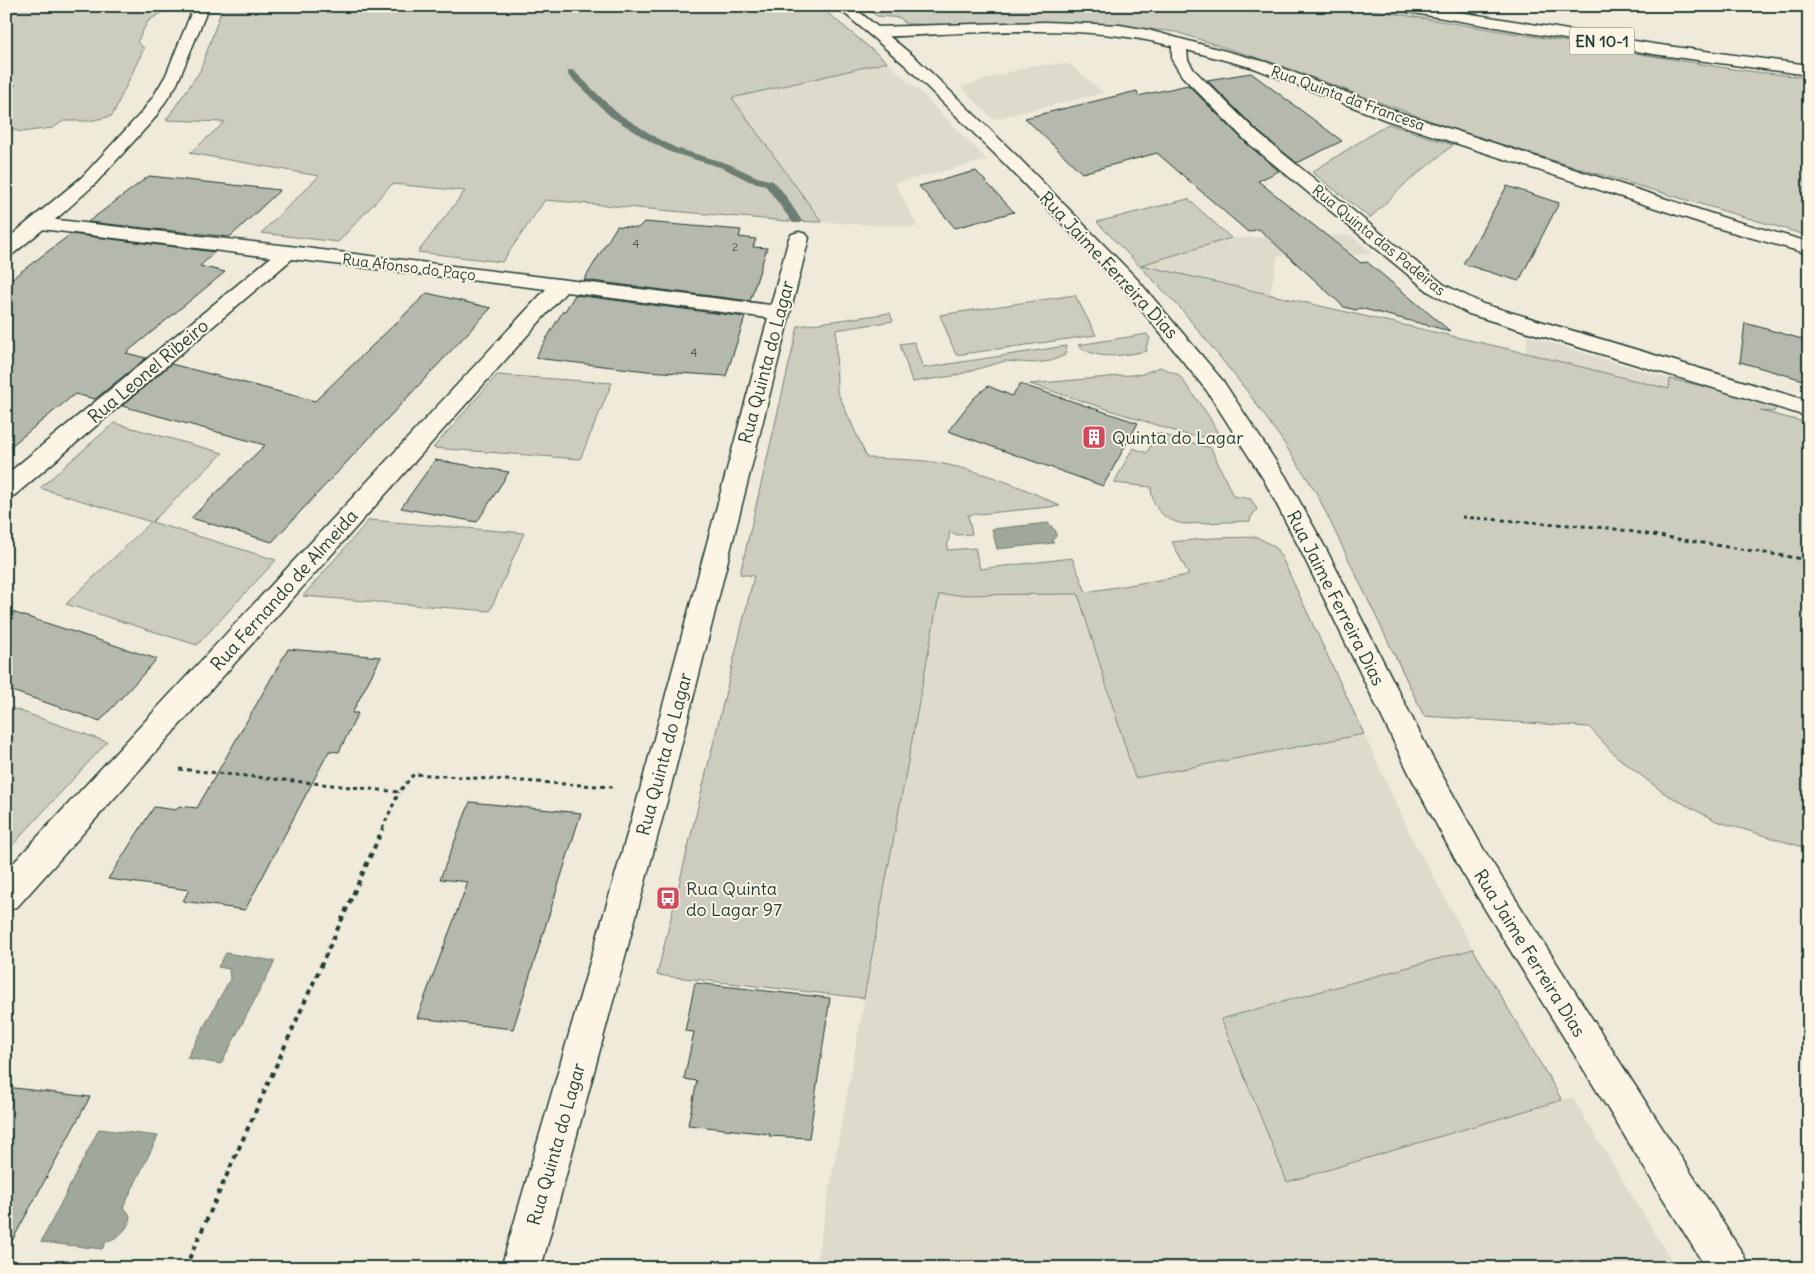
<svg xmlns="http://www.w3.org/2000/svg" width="1815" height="1274" font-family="Delius,sans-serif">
<rect width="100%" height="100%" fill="#efeada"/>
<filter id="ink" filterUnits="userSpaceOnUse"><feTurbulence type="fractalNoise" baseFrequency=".02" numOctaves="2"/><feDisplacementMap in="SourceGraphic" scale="10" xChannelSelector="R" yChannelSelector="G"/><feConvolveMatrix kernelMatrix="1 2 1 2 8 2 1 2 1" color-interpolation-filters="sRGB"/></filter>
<g filter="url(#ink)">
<!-- built -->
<g fill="#dedbcc">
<polygon points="887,62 922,94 987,160 895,183 918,227 822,222 732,98"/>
<polygon points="1069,64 1104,93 993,119 961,87 1033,65"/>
<polygon points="1351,235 1373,254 1278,256 1270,294 1139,265 1231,238"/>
<polygon points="1527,336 1670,379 1669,389 1526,353"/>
<polygon points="1078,594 1135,778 1364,734 1413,840 1473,949 1222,1019 1562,1100 1572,1097 1676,1268 815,1268 939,595"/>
</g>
<!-- green -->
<g fill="#cccdbf" stroke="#76857a">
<polygon points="6,6 168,6 164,8 161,13 148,21 137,42 144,48 112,116 89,121 64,121 52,128 22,132 6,128 13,122 6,120 6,88 16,85 6,83"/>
<polygon points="223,6 819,6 887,62 732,98 822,222 787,221 545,200 502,262 418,252 465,191 392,184 338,242 261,233 319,176 190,153 225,122 166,120 200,71"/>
<polygon points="862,6 1349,6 1732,69 1809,78 1809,236 1578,168 1464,133 1270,62 1176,32 1130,27 905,24 901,18 877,16"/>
<polygon points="1388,124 1453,145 1404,185 1370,218 1312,172"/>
<polygon points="1188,199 1231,238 1141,265 1526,353 1669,389 1670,379 1721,390 1776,408 1774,412 1760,411 1809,423 1809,849 1716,821 1664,793 1616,756 1589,727 1424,716 1316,492 1282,440 1247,391 1182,310 1097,222"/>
<polygon points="1075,295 1096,335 956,355 940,315"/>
<path d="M890,313L893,321L836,330L837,391L867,458C886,459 906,459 925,461C970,467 1021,485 1060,506L968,515L972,534L957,535L950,531L947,550L975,548L980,569L1072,558L1086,592L1189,575L1172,542L1213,538L1257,537L1275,547L1282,558L1364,734L1135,778L1078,594L939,595L864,998L657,975L754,576L740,574L798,326Z"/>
<path d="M1147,334L1150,339L1146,347L1147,351C1123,355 1098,362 1078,345Z"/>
<polygon points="914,342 923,368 1066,346 1065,355 1051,361 1033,363 1005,361 953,376 912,382 900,344"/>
<polygon points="1160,367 1179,375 1208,415 1221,439 1187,435 1030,384 1142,374"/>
<polygon points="497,375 612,383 580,459 433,448"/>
<polygon points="114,423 223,453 152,522 276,560 197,645 66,604 151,522 40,488"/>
<path d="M1157,433L1211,448L1233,496L1251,499L1257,509L1251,517L1250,521L1183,524C1162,519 1152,508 1151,487L1114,483L1133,448L1147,453Z"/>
<polygon points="369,520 524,533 490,611 303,596"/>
<polygon points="6,706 107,742 8,850 6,850"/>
<polygon points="1473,949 1562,1100 1287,1182 1221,1019"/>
</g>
<!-- water -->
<g fill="#9fa89a" stroke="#6c7d71">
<polygon points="1048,523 1056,531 1056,536 1052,541 1054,543 997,549 992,529"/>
<polygon points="226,953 275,961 221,1064 187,1058 230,979 229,969 218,967"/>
<path d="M99,1129L158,1136L123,1208C141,1217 119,1240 106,1242L102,1249L41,1242Z"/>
</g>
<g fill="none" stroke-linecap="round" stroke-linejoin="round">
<!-- stream -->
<polygon fill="#6c7d71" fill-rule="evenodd" points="571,70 574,71 616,112 657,138 676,148 729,164 757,177 773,181 783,192 802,221 801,223 793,223 765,185 749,181 723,168 670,152 651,142 610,116 568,75 568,71"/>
</g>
<!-- building -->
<g fill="#b5b9ad" stroke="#1f3d34">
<polygon points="1251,73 1342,141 1297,163 1260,133 1207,80"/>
<polygon points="1188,85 1246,143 1279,171 1258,181 1361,263 1367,262 1450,331 1360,308 1356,310 1344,307 1259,229 1248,232 1157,153 1082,173 1025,118 1137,91 1138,96"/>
<polygon points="976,171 1014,212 955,228 919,186"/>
<polygon points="149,176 280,190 230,237 88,222"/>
<polygon points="1507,186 1559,203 1519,281 1463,264"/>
<polygon points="644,222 741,230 739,237 756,239 753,247 767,248 750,301 584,280 617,226 638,228"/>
<polygon points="71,234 215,252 200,266 225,272 126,353 146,358 95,399 75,394 6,450 6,283"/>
<polygon points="427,293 491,308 272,542 191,518 265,445 122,406 171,364 315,401"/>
<polygon points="575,295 745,317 726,376 647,371 535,358 563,311 565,311"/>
<polygon points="1745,323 1809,341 1807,381 1740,362"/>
<polygon points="1020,384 1138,423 1103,486 948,431 973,399 988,386 1012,396"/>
<polygon points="435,460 509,472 477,522 401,508"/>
<polygon points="6,610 157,659 100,721 6,689"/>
<polygon points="288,649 381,657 352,713 358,713 339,752 329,751 245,910 183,901 189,890 108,879 154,807 176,810 179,806 197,808"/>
<polygon points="470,802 581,813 513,1029 417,1018 468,882 440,879"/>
<polygon points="695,983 830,998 809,1138 769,1136 770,1134 688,1125 697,1081 684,1079 694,1032 685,1031"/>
<polygon points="6,1087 90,1097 6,1252"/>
</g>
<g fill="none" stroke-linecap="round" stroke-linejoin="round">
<!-- minor casing -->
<g stroke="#1f3d34" stroke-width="3">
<g id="minor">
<path d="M1045,22L1120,25L1148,30L1266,62L1398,112L1728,219L1809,242V254L1714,227L1455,143L1386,120L1254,68L1187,50L1188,60L1194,70L1259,134L1443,284L1483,304L1809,401V417L1469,314L1429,292L1247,142L1182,76L1172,60V46C1080,21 970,34 875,37L870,35L867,32L870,29L875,27Z"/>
<polygon points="40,218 289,246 771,305 789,238 792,234 799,232 806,234 809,238 670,790 541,1268 501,1268 640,790 768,318 566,292 18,906 6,911 6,871 546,289 292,259 15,495 6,498 6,475 271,257 33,228 30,224 33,220"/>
</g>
</g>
<!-- tertiary casing -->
<g stroke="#1f3d34" stroke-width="3">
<polygon id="tertiary" points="836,6 852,6 917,59 1016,155 1137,279 1223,381 1286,477 1326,549 1432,757 1484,850 1743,1254 1749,1268 1706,1268 1462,872 1410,775 1300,549 1264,480 1207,391 1123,287 1004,163 905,65"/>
</g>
<!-- secondary casing -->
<g stroke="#1f3d34" stroke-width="3">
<polygon id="secondary" points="194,6 209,6 177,84 154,119 95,184 63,213 13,254 6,256 6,240 82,177 142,112 153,97 166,75"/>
</g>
<!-- primary casing -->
<g stroke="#1f3d34" stroke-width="3">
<polygon id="primary" points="1389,6 1423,6 1653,44 1809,65 1809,75 1653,54 1396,10 1391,9"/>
</g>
<!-- path-far1 -->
<g stroke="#1f3d34" stroke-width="3" stroke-dasharray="4 4" stroke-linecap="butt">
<polyline points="1462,517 1609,528 1809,560"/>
<polyline points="179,769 399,792 414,774 612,787"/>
<polyline points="382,829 399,792"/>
</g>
<!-- path -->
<polyline stroke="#1f3d34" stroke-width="4" stroke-dasharray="5 5" stroke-linecap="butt" points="185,1268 383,828"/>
<!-- minor -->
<use href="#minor" fill="#fcf5e5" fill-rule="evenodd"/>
<!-- tertiary -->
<use href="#tertiary" fill="#fcf5e5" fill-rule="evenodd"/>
<!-- secondary -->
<use href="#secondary" fill="#fcf5e5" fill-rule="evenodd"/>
<!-- primary -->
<use href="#primary" fill="#fcf5e5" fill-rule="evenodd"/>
</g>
</g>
<!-- icons -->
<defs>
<g id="building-square" transform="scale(1.25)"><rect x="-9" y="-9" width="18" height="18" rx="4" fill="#d1495b" stroke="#fcf5e5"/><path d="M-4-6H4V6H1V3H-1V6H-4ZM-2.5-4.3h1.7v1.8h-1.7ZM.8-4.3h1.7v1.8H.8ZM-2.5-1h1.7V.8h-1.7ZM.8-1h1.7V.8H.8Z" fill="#fff"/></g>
<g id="bus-square" transform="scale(1.25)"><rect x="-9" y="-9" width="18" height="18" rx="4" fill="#d1495b" stroke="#fcf5e5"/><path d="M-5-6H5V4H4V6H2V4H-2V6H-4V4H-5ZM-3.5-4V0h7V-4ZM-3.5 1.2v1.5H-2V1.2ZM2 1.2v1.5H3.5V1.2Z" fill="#fff"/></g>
</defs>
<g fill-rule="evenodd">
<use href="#building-square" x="1094" y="437"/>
<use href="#bus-square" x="668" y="898"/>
</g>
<g text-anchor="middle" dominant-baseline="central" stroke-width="4" stroke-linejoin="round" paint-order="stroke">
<!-- far-number labels -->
<g font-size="12" fill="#445c52">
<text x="636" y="243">4</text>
<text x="735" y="246">2</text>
<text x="694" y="352">4</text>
</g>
<!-- far-street labels -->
<g font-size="15" fill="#1f3d34" stroke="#fcf5e5">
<text transform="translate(1348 98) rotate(20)">Rua Quinta da Francesa</text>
<text transform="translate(1379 240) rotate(39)">Rua Quinta das Padeiras</text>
<text transform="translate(409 267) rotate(7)">Rua Afonso do Paço</text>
</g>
<!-- shield labels -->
<rect fill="#fcf5e5" stroke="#617469" stroke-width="1" x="1569.5" y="27.5" width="65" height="27" rx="4"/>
<g font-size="16" font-weight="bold" fill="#1f3d34">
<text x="1602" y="41">EN 10-1</text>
</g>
<!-- street labels -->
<g font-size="18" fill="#1f3d34" stroke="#fcf5e5">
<text transform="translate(1109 265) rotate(47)">Rua Jaime Ferreira Dias</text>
<text transform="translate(766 362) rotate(-75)">Rua Quinta do Lagar</text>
<text transform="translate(148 371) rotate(-40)">Rua Leonel Ribeiro</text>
<text transform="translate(284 590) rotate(-48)">Rua Fernando de Almeida</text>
<text transform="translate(1336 598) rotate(63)">Rua Jaime Ferreira Dias</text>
<text transform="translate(664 754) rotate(-75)">Rua Quinta do Lagar</text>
<text transform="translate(1530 953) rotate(58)">Rua Jaime Ferreira Dias</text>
<text transform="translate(556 1144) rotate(-74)">Rua Quinta do Lagar</text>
</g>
<!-- poi labels -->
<g font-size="18" fill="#1f3d34" stroke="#fcf5e5" text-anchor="start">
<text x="1112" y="437">Quinta do Lagar</text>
<text x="686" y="888">Rua Quinta<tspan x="686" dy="21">do Lagar 97</tspan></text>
</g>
</g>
<!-- margin -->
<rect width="1815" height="1274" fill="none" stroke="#fcf5e5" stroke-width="25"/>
<rect x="12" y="12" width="1790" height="1249" fill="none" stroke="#1f3d34" stroke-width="2" filter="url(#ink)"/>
</svg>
